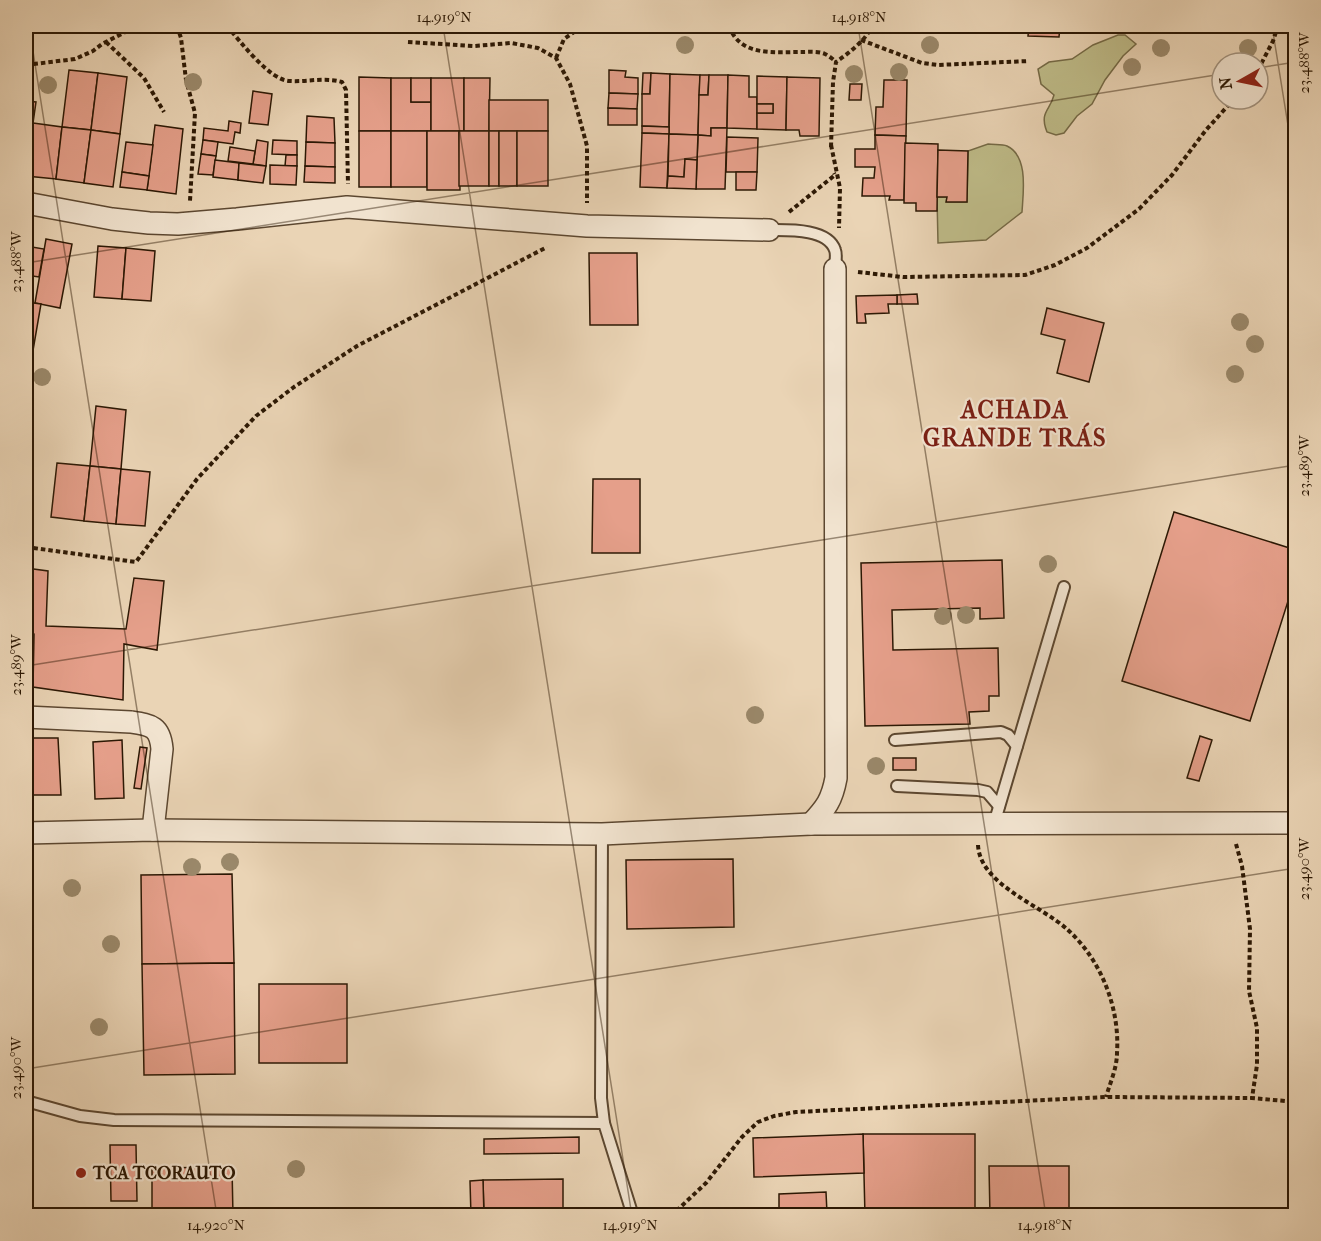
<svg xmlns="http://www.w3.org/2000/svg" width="1321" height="1241" font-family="'IM FELL French Canon',serif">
<rect width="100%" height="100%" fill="#ead4b5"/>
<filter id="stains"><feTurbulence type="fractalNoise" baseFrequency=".00333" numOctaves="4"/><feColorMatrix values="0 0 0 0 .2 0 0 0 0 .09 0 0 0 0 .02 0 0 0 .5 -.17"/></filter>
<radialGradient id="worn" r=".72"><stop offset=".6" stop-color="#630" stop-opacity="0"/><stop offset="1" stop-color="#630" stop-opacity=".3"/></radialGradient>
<!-- green -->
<g fill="#bebb88" stroke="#756a46" stroke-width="1.5">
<path d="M1118,35H1125L1136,44L1123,56L1105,80L1092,104L1077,116L1064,133L1056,135L1047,132C1039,112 1050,111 1054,95L1041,84L1038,69L1049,62L1072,59L1093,45Z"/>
<path d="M988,144C994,145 1002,144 1007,146C1029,156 1023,194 1022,212L986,240L938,243L937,197H947V202H967L968,151Z"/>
</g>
<!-- building -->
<g fill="#e59f8a" stroke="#2c1804" stroke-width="1.5">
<rect x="610" y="26" width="31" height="2"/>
<rect x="790" y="26" width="31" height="2"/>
<polygon points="969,26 998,26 998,33 968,32"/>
<polygon points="1029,26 1060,26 1059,37 1028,36"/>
<polygon points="69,70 98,73 91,130 62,127"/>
<polygon points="609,70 626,71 625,77 638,78 638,94 609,93"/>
<polygon points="98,73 127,77 120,134 91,130"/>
<polygon points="643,73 651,73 650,94 642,94"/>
<polygon points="651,73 670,74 669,127 642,126 642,94 650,94"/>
<polygon points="670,74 700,75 698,135 669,134"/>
<polygon points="700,75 709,75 708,95 699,95"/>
<polygon points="709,75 728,75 727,128 711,128 711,136 698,135 699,95 708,95"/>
<polygon points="728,75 749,76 749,97 757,97 757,129 727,128"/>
<polygon points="757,76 787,77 786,130 757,129 757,113 773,113 773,104 757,104"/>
<polygon points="359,77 391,78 391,131 359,131"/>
<polygon points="787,77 820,78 819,136 800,136 799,130 786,130"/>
<polygon points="391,78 411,78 411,102 431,102 431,131 391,131"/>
<rect x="411" y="78" width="20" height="24"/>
<rect x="431" y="78" width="33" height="53"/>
<polygon points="464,78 490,78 489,131 464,131"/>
<polygon points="884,80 907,80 906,136 875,135 876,107 883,107"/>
<polygon points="850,84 862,84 861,100 849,100"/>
<polygon points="253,91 272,94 268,125 249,123"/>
<polygon points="609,93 638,94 637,109 608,108"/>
<rect x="489" y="100" width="59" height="31"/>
<polygon points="26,101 36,102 33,123 26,122"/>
<rect x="757" y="104" width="16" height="9"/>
<polygon points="608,108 637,109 637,125 608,125"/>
<polygon points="307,116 334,118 335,143 306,142"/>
<polygon points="229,121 241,123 240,133 235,132 233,144 203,140 204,128 228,131"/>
<polygon points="26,122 33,123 26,176"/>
<polygon points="33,123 62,127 56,179 26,176"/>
<polygon points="155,125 183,129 176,194 147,190"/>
<polygon points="642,126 669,127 669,134 642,133"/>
<polygon points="62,127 91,130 84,183 56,179"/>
<polygon points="711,128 727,128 725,189 696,189 698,135 711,136"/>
<polygon points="91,130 120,134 113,187 84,183"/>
<rect x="359" y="131" width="32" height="56"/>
<rect x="391" y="131" width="36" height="56"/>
<polygon points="427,131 459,131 460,190 427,190"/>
<rect x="459" y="131" width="30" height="55"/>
<rect x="489" y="131" width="10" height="55"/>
<rect x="499" y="131" width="18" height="55"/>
<rect x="517" y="131" width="31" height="55"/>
<polygon points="642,133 669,134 667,188 640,187"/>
<polygon points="669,134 698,135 697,160 685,159 684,177 668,176"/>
<polygon points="875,135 906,136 904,200 889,200 890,196 862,196 863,178 874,178 875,167 855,167 855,149 875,149"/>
<polygon points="727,137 758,138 757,172 726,172"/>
<polygon points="203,140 218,142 216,156 201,154"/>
<polygon points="257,140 268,142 266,166 253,164"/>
<polygon points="273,140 297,141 297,155 272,154"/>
<polygon points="126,142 153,145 149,176 122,172"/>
<polygon points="306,142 335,143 335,167 305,166"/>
<polygon points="905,143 938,144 937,211 916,211 916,203 904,203"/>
<polygon points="230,147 255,151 253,164 228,161"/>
<polygon points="938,150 968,151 967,202 946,202 947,197 937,197"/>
<polygon points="201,154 216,156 213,175 198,174"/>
<polygon points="286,155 297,155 297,166 285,166"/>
<polygon points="685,159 697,160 696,189 667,188 668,176 684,177"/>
<polygon points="215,160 239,163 238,180 213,177"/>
<polygon points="239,163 266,166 263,183 238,180"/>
<polygon points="270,165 297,166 296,185 270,184"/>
<polygon points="305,166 335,167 335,183 304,182"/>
<polygon points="122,172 149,176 147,190 120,187"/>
<polygon points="736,172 757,172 756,190 736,190"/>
<polygon points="46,239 72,244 60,308 35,303"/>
<polygon points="26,246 44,249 39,277 26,275"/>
<polygon points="98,246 126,248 122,299 94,297"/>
<polygon points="126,248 155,251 151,301 122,299"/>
<polygon points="589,253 637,253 638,325 590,325"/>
<polygon points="917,294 918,304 897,304 897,295"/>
<polygon points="897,295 897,304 888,304 889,313 865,314 866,323 857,323 856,296"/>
<polygon points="26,302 41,304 31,362 26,361"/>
<polygon points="1047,308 1104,323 1089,382 1057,373 1065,340 1041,334"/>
<polygon points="96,406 126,410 121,469 90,466"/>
<polygon points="57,463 90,466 84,521 51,517"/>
<polygon points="90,466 121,469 116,524 84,521"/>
<polygon points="121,469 150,472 145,526 116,524"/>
<polygon points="593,479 640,479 640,553 592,553"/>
<polygon points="1174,512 1296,550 1296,576 1250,721 1122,681"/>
<polygon points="1002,560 1004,618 980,619 980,608 892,610 893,650 998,648 999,696 989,696 989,711 969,712 970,724 865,726 861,563"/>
<polygon points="26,568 48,571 46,626 126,629 134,578 164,581 157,650 124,644 123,700 33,687 34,634 26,632"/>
<polygon points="1200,736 1212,740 1199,781 1187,778"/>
<polygon points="26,738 58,738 61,795 29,795"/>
<polygon points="26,738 29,795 26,795"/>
<polygon points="122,740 124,798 95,799 93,742"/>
<polygon points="140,747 147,748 141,789 134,788"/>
<rect x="893" y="758" width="23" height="12"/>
<polygon points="733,859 734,927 627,929 626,860"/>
<polygon points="232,874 234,963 142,964 141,875"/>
<polygon points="234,963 235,1074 144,1075 142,964"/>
<rect x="259" y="984" width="88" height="79"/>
<polygon points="863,1134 975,1134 975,1216 865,1216"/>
<polygon points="863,1134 864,1173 754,1177 753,1138"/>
<polygon points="579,1137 579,1153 484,1154 484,1139"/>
<polygon points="110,1145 136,1145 137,1201 111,1201"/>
<polygon points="989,1166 1069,1166 1069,1216 990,1216"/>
<polygon points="232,1167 233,1216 152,1216 152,1168"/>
<polygon points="563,1179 563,1216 484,1216 483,1180"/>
<polygon points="483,1180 484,1216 471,1216 470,1181"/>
<polygon points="826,1192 827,1213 779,1214 779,1194"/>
</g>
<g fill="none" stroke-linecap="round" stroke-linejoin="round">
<!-- service casing -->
<g stroke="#5c4730" stroke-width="14">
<g id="service">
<path d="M769,230C787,230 828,228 835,250C837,255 835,264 835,269"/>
<polyline points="895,740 1001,732 1008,735 1017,746"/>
<polyline points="897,786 978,790 987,792 999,806"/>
<polyline points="994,824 1064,587"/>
<polyline points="602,834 601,1098 604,1123 633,1216"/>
<polyline points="26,1101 80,1116 114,1120 604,1123"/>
</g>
</g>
<!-- minor casing -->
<g stroke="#5c4730" stroke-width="24">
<g id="minor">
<polyline points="26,203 112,219 149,223 178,224 237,219 347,207 587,226 769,230"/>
<path d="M26,717L131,722C151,725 160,726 162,749L153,830"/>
<path d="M811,824C826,808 832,800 836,778L835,269"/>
<polyline points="26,833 153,830 602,834 811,824 1296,823"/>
</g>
</g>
<!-- path -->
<g stroke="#2c1804" stroke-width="4" stroke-dasharray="4.5 3" stroke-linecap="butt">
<polyline points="177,26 181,38 186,80 195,113 190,201"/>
<path d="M227,26C240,41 270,81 290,81C308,82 324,77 342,82L346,90L348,184"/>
<path d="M729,26C740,57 774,52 801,52C809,52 818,51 825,54C829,56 833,59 836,62"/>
<polyline points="861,40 922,63 938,65 1029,61"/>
<polyline points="106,42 144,78 164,112"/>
<polyline points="408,42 474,46 511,43 538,48 556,58 570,84 587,146 587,203"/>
<polyline points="556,58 564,39 583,26"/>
<polyline points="26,65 75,59 93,51 102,44 137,26"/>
<polyline points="1258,70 1273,41 1278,26"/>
<polyline points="831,145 840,188 839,228"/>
<path d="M831,147L833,82L836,62C849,53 866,40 872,26"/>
<polyline points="789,212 835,175 834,173"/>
<polyline points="858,272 903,277 1025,275 1055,265 1087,248 1139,209 1172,175 1206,130 1234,99"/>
<polyline points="26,547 136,562 197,479 256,416 294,387 357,346 547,247"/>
<polyline points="1236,844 1242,866 1250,929 1249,991 1257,1028 1257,1065 1252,1098 1296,1102"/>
<path d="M978,845C980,885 1041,905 1068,930C1101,960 1120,1008 1117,1053C1117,1068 1110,1083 1106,1097"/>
<polyline points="671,1216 706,1183 742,1137 758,1122 774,1116 796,1112 1106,1097 1252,1098"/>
</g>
<!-- service -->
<use href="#service" stroke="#f1e3cf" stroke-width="10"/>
<!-- minor -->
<use href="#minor" stroke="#f1e3cf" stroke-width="21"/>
</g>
<!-- trees -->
<g fill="#9a886a">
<circle cx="685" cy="45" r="9"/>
<circle cx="930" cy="45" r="9"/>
<circle cx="1161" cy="48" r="9"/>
<circle cx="1248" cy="48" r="9"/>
<circle cx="1132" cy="67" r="9"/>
<circle cx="899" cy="72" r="9"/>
<circle cx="854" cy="74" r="9"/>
<circle cx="193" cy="82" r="9"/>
<circle cx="48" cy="85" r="9"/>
<circle cx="1240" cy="322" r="9"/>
<circle cx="1255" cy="344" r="9"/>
<circle cx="1235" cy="374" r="9"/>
<circle cx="42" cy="377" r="9"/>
<circle cx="1048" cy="564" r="9"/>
<circle cx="966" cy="615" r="9"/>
<circle cx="943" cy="616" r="9"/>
<circle cx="755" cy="715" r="9"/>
<circle cx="876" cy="766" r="9"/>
<circle cx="230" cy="862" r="9"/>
<circle cx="192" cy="867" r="9"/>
<circle cx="72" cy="888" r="9"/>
<circle cx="111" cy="944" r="9"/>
<circle cx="99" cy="1027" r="9"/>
<circle cx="296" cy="1169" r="9"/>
</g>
<!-- ticks -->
<path fill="none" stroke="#2c1804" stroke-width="1.5" stroke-opacity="0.45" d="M29,26L217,1216M443,26L632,1216M858,26L1046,1216M1272,26L1296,175M1258,68L1296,62M26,263L1222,74M26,666L1296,465M26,1069L1296,868"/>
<!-- markers -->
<circle fill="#8f2418" stroke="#f1e3cf" stroke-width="2" cx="81" cy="1173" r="6"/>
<g text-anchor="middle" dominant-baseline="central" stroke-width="4.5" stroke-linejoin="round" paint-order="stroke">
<!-- poi labels -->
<g font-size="18" font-weight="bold" fill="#2c1804" stroke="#f1e3cf" text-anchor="start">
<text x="93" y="1173">TCA TCORAUTO</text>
</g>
<!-- district labels -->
<g font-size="24" font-weight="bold" letter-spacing="1.5" fill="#7a1f14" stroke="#f1e3cf">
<text x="1015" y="410">ACHADA<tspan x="1015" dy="28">GRANDE TRÁS</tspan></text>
</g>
</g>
<!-- margin -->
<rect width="1321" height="1241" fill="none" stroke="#ead4b5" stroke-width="66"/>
<!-- north arrow -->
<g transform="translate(1240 81) rotate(261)"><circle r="28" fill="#f1e3cf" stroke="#a2927e" stroke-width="1.5"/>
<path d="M0-4.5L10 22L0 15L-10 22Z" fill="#8f2418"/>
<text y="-9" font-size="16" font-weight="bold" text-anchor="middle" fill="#2c1804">N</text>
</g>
<rect x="33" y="33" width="1255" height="1175" fill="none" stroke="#2c1804" stroke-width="2"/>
<g font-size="15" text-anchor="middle" fill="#2c1804">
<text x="444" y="22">14.919°N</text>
<text x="859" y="22">14.918°N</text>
<text transform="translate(1304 63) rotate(-90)" y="5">23.488°W</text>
<text transform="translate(16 262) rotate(-90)" y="5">23.488°W</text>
<text transform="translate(1304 466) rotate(-90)" y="5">23.489°W</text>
<text transform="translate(16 665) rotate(-90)" y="5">23.489°W</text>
<text transform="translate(1304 869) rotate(-90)" y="5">23.490°W</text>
<text transform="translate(16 1068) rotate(-90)" y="5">23.490°W</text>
<text x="216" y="1230">14.920°N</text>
<text x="630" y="1230">14.919°N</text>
<text x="1045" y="1230">14.918°N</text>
</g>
<rect width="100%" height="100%" filter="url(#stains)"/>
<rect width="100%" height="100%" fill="url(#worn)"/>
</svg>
